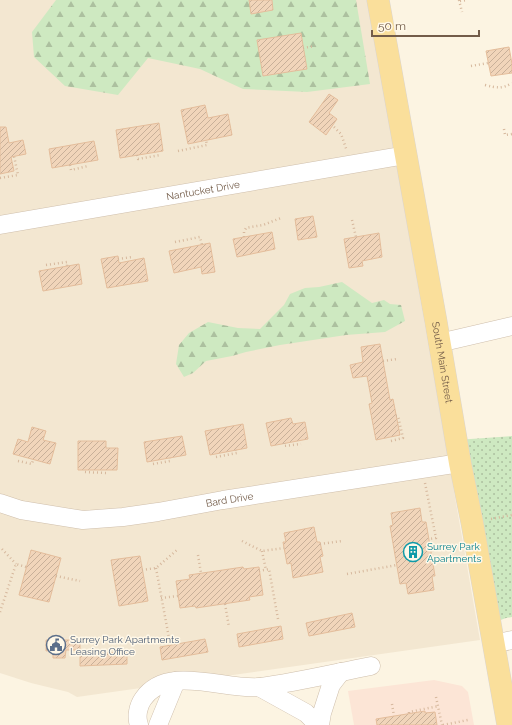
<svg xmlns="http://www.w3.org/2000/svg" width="512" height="725" font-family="Raleway,sans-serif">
<defs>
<pattern id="forest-firs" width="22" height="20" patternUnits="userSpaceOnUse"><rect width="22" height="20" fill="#cee9c1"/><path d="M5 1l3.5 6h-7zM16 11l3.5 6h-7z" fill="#acc09f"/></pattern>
<pattern id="park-dots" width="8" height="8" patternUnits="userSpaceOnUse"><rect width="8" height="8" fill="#cee9c1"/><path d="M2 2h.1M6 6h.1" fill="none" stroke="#acc09f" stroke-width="1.8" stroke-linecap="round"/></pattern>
<pattern id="building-hatch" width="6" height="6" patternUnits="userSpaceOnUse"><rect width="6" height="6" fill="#f1d5ba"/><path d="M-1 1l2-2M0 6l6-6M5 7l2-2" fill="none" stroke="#c8b099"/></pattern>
</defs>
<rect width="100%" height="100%" fill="#fcf4e2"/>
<!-- residential -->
<polygon fill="#f3e7d1" points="0,0 368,0 480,640 77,697 68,692 31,683 0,673"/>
<!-- commercial -->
<polygon fill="#fce5d6" points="434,680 462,686 468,692 474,725 354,725 348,691"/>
<!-- forest -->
<g fill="url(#forest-firs)">
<polygon points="56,0 356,0 370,84 307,92 243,89 200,69 148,58 118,95 65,86 34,57 32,32"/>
<polygon points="342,282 372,303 384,300 390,304 401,305 405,321 385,332 346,335 280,345 246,352 232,356 206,361 193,373 184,377 176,364 179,345 189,333 208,322 238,328 260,329 284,305 290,294 305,288 319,287"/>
</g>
<!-- park -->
<polygon fill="url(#park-dots)" points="512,436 512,617 506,618 490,624 456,440"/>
<!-- building -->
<g fill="url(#building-hatch)" stroke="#e4bd9b">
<polygon points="249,0 272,0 273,10 251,14"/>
<polygon points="301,33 307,69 263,76 257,40"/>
<polygon points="509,47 512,64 512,73 491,76 486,51"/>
<polygon points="329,94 338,100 329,113 337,119 326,135 309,122"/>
<polygon points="205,105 208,118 228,114 232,135 188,144 181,110"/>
<polygon points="159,123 163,151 120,158 116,130"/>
<polygon points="0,127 6,127 9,143 23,140 26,154 11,157 14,171 0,174"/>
<polygon points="94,141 98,160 52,168 49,149"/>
<polygon points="313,216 317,237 298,240 295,219"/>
<polygon points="272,232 275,249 237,257 233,239"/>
<polygon points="379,233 382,257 362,261 363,266 349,268 344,239"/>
<polygon points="210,243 215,272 202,274 201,267 174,273 169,251"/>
<polygon points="118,256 119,263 144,258 148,281 107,288 101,259"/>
<polygon points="79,264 82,284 43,291 39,271"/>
<polygon points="380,344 390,400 393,399 400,435 376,440 369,404 372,403 367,376 353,378 350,365 363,362 361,347"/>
<polygon points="291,418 293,424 305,422 308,439 271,446 266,423"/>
<polygon points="243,424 247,448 210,455 205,431"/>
<polygon points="32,427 46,431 43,440 56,443 50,464 13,454 18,439 28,442"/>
<polygon points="182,436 186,455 147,462 144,442"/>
<polygon points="78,441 106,441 106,448 118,448 117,470 78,470"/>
<polygon points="420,508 422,522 426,522 435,576 432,576 434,590 408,594 406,583 400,584 390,526 393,525 391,513"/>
<polygon points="314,527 317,542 320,542 323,556 320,557 323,572 293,578 291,563 287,564 283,542 286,542 284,533"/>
<polygon points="31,550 61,558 49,602 19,595"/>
<polygon points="140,556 148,601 119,606 111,560"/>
<polygon points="243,567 244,569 259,567 263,595 249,597 250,600 196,608 195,606 180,608 176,581 190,579 189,575"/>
<polygon points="352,613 355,627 309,636 306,623"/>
<polygon points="281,626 283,639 239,647 237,634"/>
<polygon points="205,639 208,652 162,660 160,647"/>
<polygon points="46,640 80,640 80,650 66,650 65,658 53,658 53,650 46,651"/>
<polygon points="127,652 127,664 80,666 80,654"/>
<polygon points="425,711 425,713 435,712 437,725 377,725 376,719"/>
</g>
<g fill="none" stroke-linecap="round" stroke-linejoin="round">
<!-- minor casing -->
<g stroke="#cfbfac" stroke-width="19">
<g id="minor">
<path id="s1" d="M0,225L406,155"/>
<polyline points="439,343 512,326"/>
<path id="s2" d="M0,503L21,510L83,520L123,517L158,512L223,500L460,463"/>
<polyline points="493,644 512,640"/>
<polyline points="259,687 306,713 318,725"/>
<path d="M139,725C136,717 138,706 143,699C168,663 225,691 261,687C298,682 335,673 371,666"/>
<polyline points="158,725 176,681"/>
<polyline points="320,725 322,713 331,685 341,672"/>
</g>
</g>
<!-- major casing -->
<g stroke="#dbd5d0" stroke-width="23">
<g id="major">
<path id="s3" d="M378,0L436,322L460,463L472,522L508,725"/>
</g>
</g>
<!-- path -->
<g stroke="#d6b89d" stroke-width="2.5" stroke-dasharray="1 3" stroke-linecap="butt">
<polyline points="459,0 462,12"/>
<polyline points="460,1 467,0"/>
<polyline points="303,48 315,46"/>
<polyline points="471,66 488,63"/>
<path d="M485,85C497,88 502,89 512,83"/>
<polyline points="334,127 341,134 347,151"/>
<polyline points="504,129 505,135 512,134"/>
<polyline points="178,151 207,145 206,140"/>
<polyline points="137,155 138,159 160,155"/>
<polyline points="70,165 71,170 88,166"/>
<polyline points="0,178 18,175 14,156"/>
<polyline points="352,220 356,237"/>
<polyline points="244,237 244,232 246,228 251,227 263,225 281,218"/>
<polyline points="175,242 200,237 202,245"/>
<polyline points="118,259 132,257"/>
<polyline points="46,265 67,262 67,266"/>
<polyline points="383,361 397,359"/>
<polyline points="391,441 403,438 398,416 396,416"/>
<polyline points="284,443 284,446 301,444"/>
<polyline points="216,457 237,453 236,450"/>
<polyline points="18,461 32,464 33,460"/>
<polyline points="153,464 170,461 170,458"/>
<polyline points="85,472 106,473 106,470"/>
<polyline points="425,483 436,538 429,539"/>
<polyline points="491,519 512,515"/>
<polyline points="242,541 262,551 284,548"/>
<polyline points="320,544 342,541"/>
<polyline points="2,549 16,564"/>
<polyline points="262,551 266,570"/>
<polyline points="198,555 201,573"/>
<polyline points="156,568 169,638"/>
<polyline points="142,570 156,568 177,550"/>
<polyline points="259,571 269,569 278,619"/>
<polyline points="347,574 397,565"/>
<polyline points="56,576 80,581"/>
<polyline points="161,598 178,596"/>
<polyline points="225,604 229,627"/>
<polyline points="0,612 16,564 26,567"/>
<polyline points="436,697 442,725"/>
<polyline points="392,704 394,716"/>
<polyline points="409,713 409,712 439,706"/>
<polyline points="443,725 468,720"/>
</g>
<!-- minor -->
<use href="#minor" stroke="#fff" stroke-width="18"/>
<!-- major -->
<use href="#major" stroke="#fadf9b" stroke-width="22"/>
</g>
<!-- icons -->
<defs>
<g id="building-ring" transform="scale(1)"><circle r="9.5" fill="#fff8e8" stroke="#0f9aa8" stroke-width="1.5"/><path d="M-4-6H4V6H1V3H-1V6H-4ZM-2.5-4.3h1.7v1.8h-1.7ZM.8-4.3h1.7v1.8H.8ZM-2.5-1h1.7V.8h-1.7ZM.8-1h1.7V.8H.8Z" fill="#0f9aa8"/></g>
<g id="civic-ring" transform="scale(1)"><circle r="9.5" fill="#fff8e8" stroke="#5c6f8a" stroke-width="1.5"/><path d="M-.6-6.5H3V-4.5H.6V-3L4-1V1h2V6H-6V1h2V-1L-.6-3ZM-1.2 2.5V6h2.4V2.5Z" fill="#5c6f8a"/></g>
</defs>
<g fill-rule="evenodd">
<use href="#building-ring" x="413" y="552"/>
<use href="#civic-ring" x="56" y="645"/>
</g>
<g text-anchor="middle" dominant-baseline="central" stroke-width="3" stroke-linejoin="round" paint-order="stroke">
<!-- street labels -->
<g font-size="10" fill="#735c49" stroke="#fff8e8">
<text stroke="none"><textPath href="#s1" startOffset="206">Nantucket Drive</textPath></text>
<text stroke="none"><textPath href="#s3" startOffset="368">South Main Street</textPath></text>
<text stroke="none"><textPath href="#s2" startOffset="233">Bard Drive</textPath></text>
</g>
<!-- culture labels -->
<g font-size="10" fill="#0d838f" stroke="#fff8e8" text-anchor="start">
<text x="427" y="546">Surrey Park<tspan x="427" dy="12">Apartments</tspan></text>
</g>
<!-- service labels -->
<g font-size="10" fill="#4e5e75" stroke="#fff8e8" text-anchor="start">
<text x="70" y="639">Surrey Park Apartments<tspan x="70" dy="12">Leasing Office</tspan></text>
</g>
</g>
<!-- scale -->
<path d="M372 30v6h107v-6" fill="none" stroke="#735c49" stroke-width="2"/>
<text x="378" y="30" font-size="12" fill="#735c49" stroke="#fff8e8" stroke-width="3" paint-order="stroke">50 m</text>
</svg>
